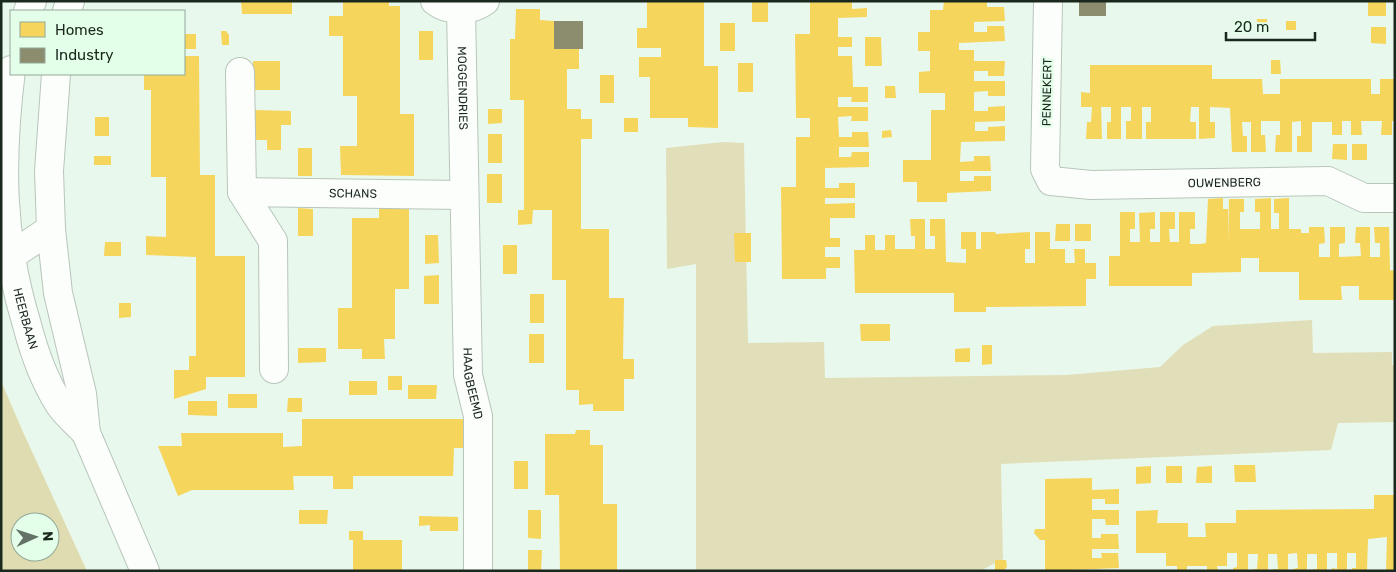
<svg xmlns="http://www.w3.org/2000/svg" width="1396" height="572" font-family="Rubik,sans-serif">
<rect width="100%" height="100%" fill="#e9f8ec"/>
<!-- green -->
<polygon fill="#e1dfb9" points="723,142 744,143 748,343 824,342 825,378 1066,375 1160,367 1183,345 1213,326 1312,320 1313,353 1392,352 1392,365 1395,365 1395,422 1338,423 1331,450 1001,464 1003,559 980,571 696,571 696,264 667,269 666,148"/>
<!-- forest -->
<path fill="#e0dcb2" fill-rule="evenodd" d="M1,381L23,432L87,571H1ZM20,522H50V552H20Z"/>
<!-- homes -->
<g fill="#f6d55c">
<polygon points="241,1 292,1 292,14 242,14"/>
<polygon points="343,1 389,1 389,6 400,6 400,114 414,114 414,176 341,175 340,146 357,146 357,96 343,96 343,36 329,36 329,16 343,16"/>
<polygon points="647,1 704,1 704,66 718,66 718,128 688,127 688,118 650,118 650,77 639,77 639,57 661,57 661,48 637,48 637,28 647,28"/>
<rect x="752" y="1" width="16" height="21"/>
<polygon points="810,1 852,1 852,9 867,8 867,17 838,18 838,37 852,37 852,47 838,47 838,56 852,56 853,87 868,87 868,102 851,102 852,97 838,97 838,107 868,107 868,121 851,121 852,116 838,117 839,137 852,137 852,132 868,132 869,147 839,147 839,157 851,157 852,152 869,152 869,167 825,168 825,188 839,188 839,183 855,183 855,198 825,198 825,204 855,203 855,218 830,218 830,238 840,238 840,247 825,247 825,257 840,257 840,268 826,268 826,279 782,279 781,187 796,187 796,137 810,137 810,118 796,118 795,34 810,34"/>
<polygon points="944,1 987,1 987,7 1004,7 1005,21 974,22 974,32 987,32 987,26 1004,26 1005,41 959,43 959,50 974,50 974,61 1005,61 1004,76 988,76 988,71 974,71 974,81 1005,81 1005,96 988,96 988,91 974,92 974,111 988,111 988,107 1005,106 1005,121 975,122 975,131 988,131 988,127 1005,126 1005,141 961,142 960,162 974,161 974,156 990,156 991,171 960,171 960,181 974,181 974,176 991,176 991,191 947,193 947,202 917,202 917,182 903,182 903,160 931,160 931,110 945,110 945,93 919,93 919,72 930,71 930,51 918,51 918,32 930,32 930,10 943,10"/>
<rect x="1368" y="1" width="18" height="15"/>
<polygon points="516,9 540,9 540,20 554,21 554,49 579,49 579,69 567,69 567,109 581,109 581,119 592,119 592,139 581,139 581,229 609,229 609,298 624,298 623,359 634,359 634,379 624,379 624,411 593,411 593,404 579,405 579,390 566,390 566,280 552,280 552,210 533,210 532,224 518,225 518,210 524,210 524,100 510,100 510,39 515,39"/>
<rect x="1257" y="19" width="10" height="10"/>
<rect x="1286" y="21" width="10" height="9"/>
<rect x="720" y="23" width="15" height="28"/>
<polygon points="1371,27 1386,27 1386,44 1371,43"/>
<polygon points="221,31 226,31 229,35 229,45 222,45"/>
<rect x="419" y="31" width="14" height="29"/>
<rect x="184" y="34" width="12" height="15"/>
<polygon points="865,37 881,37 882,66 865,66"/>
<polygon points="184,56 199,56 200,175 215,175 215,256 245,256 245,377 206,377 206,389 174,399 174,370 189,370 189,356 196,356 196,257 146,255 146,236 166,237 166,177 151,177 151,90 144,90 144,74 184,74"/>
<polygon points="1271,60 1280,60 1281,74 1271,74"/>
<rect x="253" y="61" width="27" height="29"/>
<rect x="738" y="63" width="15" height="29"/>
<polygon points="1090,65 1212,65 1212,79 1262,79 1263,94 1280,94 1280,79 1371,79 1371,94 1380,94 1380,79 1395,79 1395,121 1392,121 1392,135 1381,135 1382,121 1361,121 1362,135 1351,135 1351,121 1342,121 1342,135 1332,135 1332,122 1312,122 1312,152 1297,152 1297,136 1301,136 1301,121 1292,122 1292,152 1275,152 1276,135 1280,135 1280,121 1261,121 1261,135 1265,135 1266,152 1251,152 1251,122 1242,122 1243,136 1247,136 1247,152 1232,152 1230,108 1210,107 1210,122 1215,122 1215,138 1199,139 1199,107 1191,107 1190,122 1196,122 1196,139 1146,139 1146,122 1151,122 1151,107 1142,107 1142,139 1126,139 1126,121 1131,121 1131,107 1121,107 1121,139 1107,139 1107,122 1111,122 1111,107 1101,107 1102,139 1086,139 1087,122 1091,122 1092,107 1081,107 1081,92 1090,93"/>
<rect x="600" y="75" width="14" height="28"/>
<polygon points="885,86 895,86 896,98 885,98"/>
<polygon points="488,109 502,109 502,123 488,124"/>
<polygon points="253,110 291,111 291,125 281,125 281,150 267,150 267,140 254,140"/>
<rect x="95" y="117" width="14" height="19"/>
<rect x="624" y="118" width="14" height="14"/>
<polygon points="891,130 892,137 882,138 882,131"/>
<rect x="488" y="134" width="14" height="29"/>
<polygon points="1333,144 1347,144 1347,160 1332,159"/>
<rect x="1352" y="144" width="15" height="16"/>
<rect x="298" y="148" width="14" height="28"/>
<rect x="94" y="156" width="17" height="9"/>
<rect x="487" y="174" width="15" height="29"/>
<polygon points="1223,198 1223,209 1228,209 1228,243 1229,199 1244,199 1244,212 1240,212 1240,229 1260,229 1260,212 1255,212 1255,199 1271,198 1271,229 1279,229 1279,213 1274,213 1274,199 1289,198 1289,229 1301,229 1301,233 1309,233 1309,227 1324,227 1325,243 1319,244 1319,257 1330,257 1330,227 1345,227 1345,243 1339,244 1339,257 1361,256 1360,243 1355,243 1356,227 1370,227 1370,257 1380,257 1380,243 1375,243 1374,227 1389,227 1390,270 1395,271 1395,300 1359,300 1359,286 1341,286 1342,300 1299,300 1299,272 1259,272 1259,258 1241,258 1241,272 1192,273 1192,286 1109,286 1109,256 1120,256 1120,212 1135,212 1135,229 1130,229 1130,242 1140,242 1139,213 1155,212 1155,229 1150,229 1150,242 1160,242 1160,212 1175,212 1175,229 1169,229 1170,242 1179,242 1179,212 1195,212 1195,229 1190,229 1190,244 1200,244 1206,243 1208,199"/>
<polygon points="298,208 313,209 313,236 298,236"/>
<polygon points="379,208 409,208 409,289 395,289 395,339 384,339 385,359 362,359 362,349 338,349 338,308 352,308 352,218 379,218"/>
<polygon points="910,219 925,219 925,249 935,249 935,236 930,236 930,219 945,219 946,262 966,263 966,249 961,249 961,232 976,232 976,249 981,249 981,232 995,232 996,234 1030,232 1030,249 1025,249 1025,263 1035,263 1035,232 1050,232 1050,249 1065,249 1065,263 1075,263 1074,249 1085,249 1085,263 1096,263 1096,279 1086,279 1086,306 986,307 986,312 954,312 954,293 855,293 854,250 865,250 865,235 875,235 875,250 885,250 885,235 895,235 895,249 915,249 915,236 911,236"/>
<polygon points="1056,224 1070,224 1070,241 1055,241"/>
<rect x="1075" y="224" width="16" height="17"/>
<polygon points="734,233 751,233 751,262 735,262"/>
<polygon points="425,235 438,235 439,263 425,264"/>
<polygon points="105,242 121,242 121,256 104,256"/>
<rect x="503" y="245" width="14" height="29"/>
<polygon points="439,275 439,304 424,304 424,276"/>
<rect x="530" y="294" width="14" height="29"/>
<polygon points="119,303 131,303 131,317 119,318"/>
<polygon points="860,324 890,324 890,341 861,341"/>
<rect x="529" y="334" width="15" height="29"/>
<polygon points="982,345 992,345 992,364 982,365"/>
<polygon points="298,348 326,348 326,362 298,363"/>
<polygon points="970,348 970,362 955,362 955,349"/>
<rect x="388" y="376" width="14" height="14"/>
<rect x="349" y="381" width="28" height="14"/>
<polygon points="408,385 437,385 436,399 408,399"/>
<rect x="228" y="394" width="29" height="14"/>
<polygon points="288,398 302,398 302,412 287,412"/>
<polygon points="188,401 217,401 217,416 188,415"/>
<polygon points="302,419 463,419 463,448 454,448 453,476 353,476 353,489 333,489 333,476 293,476 294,490 192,490 178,496 158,446 182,446 181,433 283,433 283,447 302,446"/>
<polygon points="576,430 590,430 590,445 603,445 603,504 617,504 617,571 560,571 559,495 545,495 545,434 575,434"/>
<rect x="514" y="461" width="14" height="28"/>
<polygon points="1234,465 1255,465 1256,482 1235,482"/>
<polygon points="1151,466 1151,483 1136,484 1136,467"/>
<rect x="1166" y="466" width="16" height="17"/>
<polygon points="1212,466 1212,483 1196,483 1197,467"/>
<polygon points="1092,478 1092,490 1119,489 1119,504 1105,504 1105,499 1092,499 1092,510 1119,510 1119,525 1106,525 1105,519 1092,519 1092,538 1101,538 1101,534 1118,534 1119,549 1092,549 1092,558 1102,558 1101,553 1118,553 1119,568 1045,571 1045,540 1040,540 1034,533 1035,529 1045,529 1045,479"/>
<polygon points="1374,495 1395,495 1395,571 1386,571 1387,537 1368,539 1367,571 1352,571 1352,568 1356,568 1356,553 1347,553 1347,571 1332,571 1332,568 1337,569 1337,553 1327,553 1327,571 1313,571 1313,569 1317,569 1317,554 1307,554 1307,571 1293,571 1293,569 1298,568 1297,553 1288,554 1288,571 1273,571 1273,569 1278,569 1277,554 1268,554 1268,571 1253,571 1253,569 1257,569 1258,554 1248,554 1248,571 1233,571 1233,568 1237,567 1237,553 1227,553 1227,566 1217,566 1218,571 1207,571 1207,566 1187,566 1187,571 1177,571 1177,566 1166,566 1166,553 1136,553 1136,511 1158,510 1157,523 1188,523 1188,537 1206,537 1205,523 1236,523 1236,510 1374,509"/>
<polygon points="299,510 328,510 327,524 299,524"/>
<polygon points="528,510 541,510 541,539 528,538"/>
<polygon points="419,516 458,517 458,531 430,531 430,525 419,526"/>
<polygon points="349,531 363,531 363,540 402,540 402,571 353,571 353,540 349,540"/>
<polygon points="528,550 542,550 541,571 528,571"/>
<polygon points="995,560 1006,560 1007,567 1003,571 995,571"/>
</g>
<!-- industry -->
<g fill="#8c8c6e">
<rect x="1079" y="1" width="27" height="15"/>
<rect x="554" y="21" width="29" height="28"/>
</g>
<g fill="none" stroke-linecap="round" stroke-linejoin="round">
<!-- minor casing -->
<g stroke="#b8c5bb" stroke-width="30">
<g id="minor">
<path d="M435,1C449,12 471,11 485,1"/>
<path id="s1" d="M1048,1L1045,169L1051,181L1091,185L1328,181L1364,198H1395"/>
<path id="s2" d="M461,9L468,375L478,416V571"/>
<polyline points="28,11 32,1"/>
<polyline points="67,11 70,1"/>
<path id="s3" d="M11,70C0,160 0,237 27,325C34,352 43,378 58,402C64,413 77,423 86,433"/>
<polyline points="240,72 242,192 273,241 274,369"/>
<polyline points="56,74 49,171 51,229 58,293 82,394 86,433 145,571"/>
<path id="s4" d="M242,192L463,195"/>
<polyline points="1,257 9,257 51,229"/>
</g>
</g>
<!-- minor -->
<use href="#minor" stroke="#fcfefc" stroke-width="28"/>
</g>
<g text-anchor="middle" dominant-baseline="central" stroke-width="5" stroke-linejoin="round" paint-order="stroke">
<!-- street labels -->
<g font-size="12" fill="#1b281e" stroke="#e3fee9">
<text stroke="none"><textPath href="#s2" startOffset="79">MOGGENDRIES</textPath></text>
<text transform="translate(1047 92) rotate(-89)">PENNEKERT</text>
<text stroke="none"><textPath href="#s1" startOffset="355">OUWENBERG</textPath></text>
<text stroke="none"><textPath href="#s4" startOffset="111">SCHANS</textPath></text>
<text stroke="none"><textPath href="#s3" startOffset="251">HEERBAAN</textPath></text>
<text stroke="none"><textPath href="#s2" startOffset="375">HAAGBEEMD</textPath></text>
</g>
</g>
<!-- border -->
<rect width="1396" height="572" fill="none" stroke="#1b281e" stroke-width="5"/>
<!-- legend -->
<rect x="10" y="10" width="175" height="65" fill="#e3fee9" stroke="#93a898"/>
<rect x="20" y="22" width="25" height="15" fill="#f6d55c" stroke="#93a898"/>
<text x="55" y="35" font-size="15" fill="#1b281e">Homes</text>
<rect x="20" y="48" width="25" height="15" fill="#8c8c6e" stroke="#93a898"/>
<text x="55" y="60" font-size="15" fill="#1b281e">Industry</text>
<!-- north arrow -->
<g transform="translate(35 537) rotate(87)"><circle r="24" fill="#e3fee9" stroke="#93a898"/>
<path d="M0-4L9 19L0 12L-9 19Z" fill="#637166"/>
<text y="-8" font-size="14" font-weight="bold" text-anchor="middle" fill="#1b281e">N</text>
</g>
<!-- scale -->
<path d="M1226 32v8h89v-8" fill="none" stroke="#1b281e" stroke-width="2.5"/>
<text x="1234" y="32" font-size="15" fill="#1b281e" stroke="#e3fee9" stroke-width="4" paint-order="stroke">20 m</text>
</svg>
